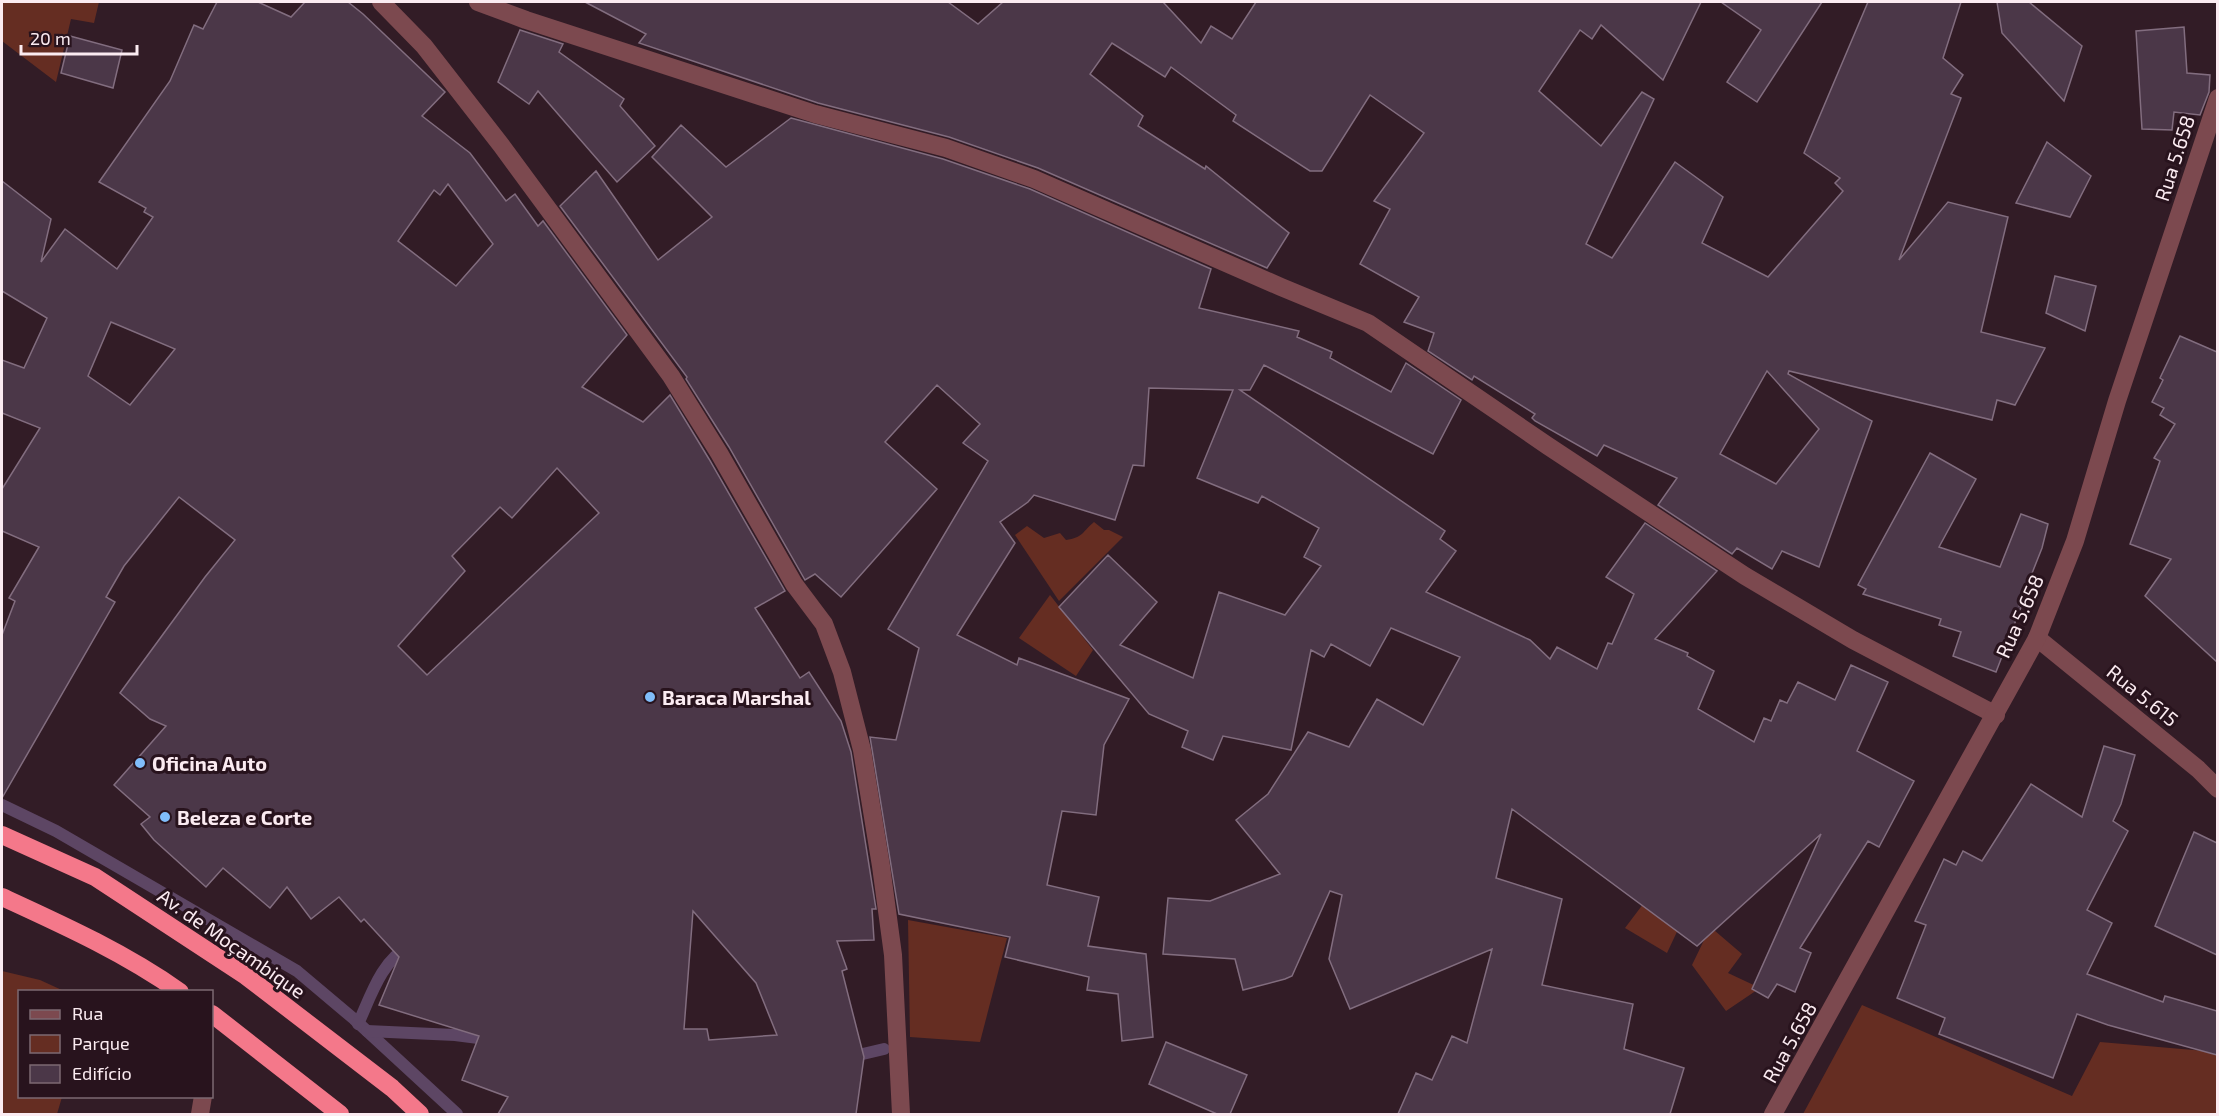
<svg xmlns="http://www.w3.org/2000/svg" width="2219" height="1116" font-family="'Exo 2',sans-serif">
<rect width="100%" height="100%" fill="#321c26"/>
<!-- green -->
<g fill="#652d22">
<polygon points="2,2 99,2 94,23 71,19 56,82 2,41"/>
<path d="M1094,522L1104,530H1109L1123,537L1059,601L1015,535L1027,526L1044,538L1060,533L1066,540C1083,538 1083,531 1094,522Z"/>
<polygon points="1050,595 1093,650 1076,676 1019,638"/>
<polygon points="1659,883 1742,954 1728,973 1760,988 1726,1011 1692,965 1707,934 1682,921 1667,953 1625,928"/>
<polygon points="908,920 1007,938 980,1042 910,1037"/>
<polygon points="2,971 40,980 64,991 20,992 20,1096 62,1097 57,1114 2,1114"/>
<polygon points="1862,1005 2072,1096 2100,1042 2217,1052 2217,1114 1803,1114"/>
</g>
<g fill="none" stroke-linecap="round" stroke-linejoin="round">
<!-- stream -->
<g stroke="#5d4664" stroke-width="12">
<polyline points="2,805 56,831 297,971 354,1019 457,1114"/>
<path d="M358,1024C370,998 382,959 409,947"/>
<polyline points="367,1031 455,1035 494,1040"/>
<polyline points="850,1057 884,1049"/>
</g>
</g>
<!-- building -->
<g fill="#4b3748" stroke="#826d7f" stroke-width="1.5" fill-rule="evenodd">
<path d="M217,2H258L291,17L305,2H348L363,14L445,92L422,116L470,153L506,201L515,194L538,226L543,221L627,335L582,387L643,422L670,395L709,459L785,591L755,608L800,678L809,672L841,721L851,752L876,909H872L874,940L837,941L847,969L842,971L864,1057L856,1114H498L508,1097L462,1080L479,1036L379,1005L399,957L364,919L361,922L339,897L311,919L287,887L270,908L223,868L206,887L154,840L141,824L150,817L114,785L166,726L150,719L120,693L205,577L235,540L179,497L124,566L106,597L115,602L2,798V635L15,601L9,598L39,547L2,531V489L40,428L2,413V360L24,368L47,318L2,291V181L51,219L41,262L65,229L117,269L153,217L144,212L146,208L99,182L170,81L194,25L203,29ZM448,184L493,244L456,286L398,241L434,190L440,195ZM111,322L175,349L130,405L88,376ZM557,468L599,513L427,675L398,646L465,571L452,556L500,507L512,518ZM693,911L756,983L777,1035L709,1040L707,1029H684Z"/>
<path d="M585,2H948L978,24L1003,2H1163L1201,43L1211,26L1232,39L1256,2H1701L1663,80L1601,25L1592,39L1580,30L1539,91L1601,146L1642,92L1654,99L1586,244L1612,258L1675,162L1723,197L1702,243L1768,277L1843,191L1835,183L1840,178L1804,153L1868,2H1961L1943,58L1963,75L1951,94L1961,98L1899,260L1948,202L2008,217L1981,332L2045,348L2015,405L1997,400L1992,420L1789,371L1788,374L1872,421L1819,567L1782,551L1772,569L1737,548L1732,554L1658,505L1677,478L1604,445L1597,456L1535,421L1532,418L1535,414L1474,376L1472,380L1428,351L1434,333L1404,322L1419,297L1360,264L1390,209L1374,201L1424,133L1370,95L1322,171H1310L1233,121L1236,115L1171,67L1165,77L1112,43L1090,74L1143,116L1138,126L1205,169L1206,166L1289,233L1267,268L1038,168L949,137L818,103L639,43L646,34ZM1767,371L1819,429L1776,484L1720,454Z"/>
<polygon points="1721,2 1822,2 1757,102 1727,82 1761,30"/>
<polygon points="1997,2 2029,2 2082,46 2064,101 2002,33"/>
<polygon points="2184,27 2187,73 2210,75 2209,92 2200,115 2174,112 2172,130 2142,129 2136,31"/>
<polygon points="520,30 563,44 559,52 624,99 620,106 655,146 617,182 538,91 529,104 498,82"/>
<polygon points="70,36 122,50 113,88 61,73"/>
<polygon points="791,118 943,159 1030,189 1211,269 1199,308 1299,331 1297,337 1332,352 1330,358 1391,392 1406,363 1461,400 1433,454 1264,365 1250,390 1240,390 1445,531 1440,539 1456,551 1426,592 1530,640 1550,659 1557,647 1597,669 1608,643 1612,644 1634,594 1606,577 1645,523 1717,571 1655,639 1688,653 1687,656 1714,671 1698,709 1754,742 1764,718 1771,721 1780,700 1787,703 1798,682 1835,700 1851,665 1888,682 1857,751 1914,781 1879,847 1868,841 1800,948 1811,953 1795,992 1777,984 1768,998 1752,989 1821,834 1697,946 1512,809 1496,878 1562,899 1542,985 1633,1004 1624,1049 1684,1068 1670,1114 1398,1114 1416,1073 1432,1080 1452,1036 1467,1043 1492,949 1350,1009 1329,959 1342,895 1330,891 1292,976 1285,979 1243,990 1235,959 1163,954 1168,898 1210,901 1280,874 1236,820 1268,794 1308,732 1349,747 1377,699 1423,725 1460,657 1391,628 1370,666 1331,644 1324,657 1311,650 1291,750 1223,736 1213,760 1182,747 1188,731 1149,714 1059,607 1108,555 1157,602 1120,645 1193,678 1219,592 1285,615 1321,566 1304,557 1319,528 1262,496 1258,503 1197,478 1233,390 1149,388 1144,466 1133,465 1115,520 1034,495 1028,502 1000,522 1015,543 957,635 1017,665 1019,658 1129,699 1104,745 1096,815 1062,811 1047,885 1099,897 1088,946 1146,954 1153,1037 1122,1041 1118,994 1087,990 1089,977 1005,957 1010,937 899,914 870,737 896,740 919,648 888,629 988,461 963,443 980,424 937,385 885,442 937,489 841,597 815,574 805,580 729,447 686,379 687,377 560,206 596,171 658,260 712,217 652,157 681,125 726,167"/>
<polygon points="2047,142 2091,176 2070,217 2016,203"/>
<polygon points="2055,276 2096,286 2085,331 2046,313"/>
<polygon points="2180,336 2217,352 2217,662 2145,596 2171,559 2130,544 2160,461 2154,458 2175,424 2160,415 2164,408 2152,402 2163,380 2160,378"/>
<polygon points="1930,453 1976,479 1939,547 2000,567 2021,514 2048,524 2042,548 2019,606 2021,607 1996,672 1953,656 1961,632 1939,625 1941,619 1863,594 1866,589 1858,585"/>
<polygon points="2104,746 2135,755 2121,804 2113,821 2128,831 2087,910 2112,923 2087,974 2163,1002 2165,996 2217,1011 2217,1055 2108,1025 2077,1014 2053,1078 1939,1034 1945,1018 1897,998 1926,925 1915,921 1944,859 1956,865 1963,851 1982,861 2031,784 2082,817"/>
<polygon points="2194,832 2217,843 2217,955 2155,926"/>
<polygon points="1166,1042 1247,1075 1230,1114 1217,1114 1149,1084"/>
</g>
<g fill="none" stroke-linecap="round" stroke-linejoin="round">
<!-- street -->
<g stroke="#7c494f" stroke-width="18">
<polyline points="381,2 424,46 501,145 671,376 719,453 794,584 824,624 842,672 862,750 881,866 893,955 901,1114"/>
<polyline points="478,2 526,20 815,114 946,148 1034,179 1281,287 1368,323 1548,446 1745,576 1853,640 1996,715"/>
<polyline points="2037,638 2198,769 2218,789"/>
<polyline points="200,1114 203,1096"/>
<polyline points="1773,1114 2037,638 2075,541 2117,401 2218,98"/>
</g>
<!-- highway -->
<g stroke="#f4788a" stroke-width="18">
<polyline points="2,835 95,877 246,976 392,1088 420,1114"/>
<path d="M2,897C63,925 125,953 180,992"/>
<polyline points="212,1014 340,1114"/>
</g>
</g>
<!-- markers -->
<g fill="#80bdfa" stroke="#28131d" stroke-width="2">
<circle cx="650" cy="697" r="6"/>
<circle cx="140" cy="763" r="6"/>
<circle cx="165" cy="817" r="6"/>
</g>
<g text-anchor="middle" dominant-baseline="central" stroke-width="6" stroke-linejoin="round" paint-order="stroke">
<!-- street labels -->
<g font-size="20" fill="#fbebf1" stroke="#28131d">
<text transform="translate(2174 158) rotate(-72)">Rua 5.658</text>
<text transform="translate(2019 616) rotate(-66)">Rua 5.658</text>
<text transform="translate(2143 695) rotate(39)">Rua 5.615</text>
<text transform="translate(232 943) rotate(35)">Av. de Moçambique</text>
<text transform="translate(1789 1042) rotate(-61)">Rua 5.658</text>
</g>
<!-- poi labels -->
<g font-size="20" font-weight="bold" fill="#fbebf1" stroke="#28131d" text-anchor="start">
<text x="662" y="697">Baraca Marshal</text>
<text x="152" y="763">Oficina Auto</text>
<text x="177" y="817">Beleza e Corte</text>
</g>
</g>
<!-- border -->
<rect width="2219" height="1116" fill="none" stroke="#fbebf1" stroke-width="6"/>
<!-- legend -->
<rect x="18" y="990" width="195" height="108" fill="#28131d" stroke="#7c6972" stroke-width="1.5"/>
<rect x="30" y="1010" width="30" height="9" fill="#7c494f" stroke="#7c6972" stroke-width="1.5"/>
<text x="72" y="1020" font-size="18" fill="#fbebf1">Rua</text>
<rect x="30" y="1035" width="30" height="18" fill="#652d22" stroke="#7c6972" stroke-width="1.5"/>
<text x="72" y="1050" font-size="18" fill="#fbebf1">Parque</text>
<rect x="30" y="1065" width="30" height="18" fill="#4b3748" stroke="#7c6972" stroke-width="1.5"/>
<text x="72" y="1080" font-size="18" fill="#fbebf1">Edifício</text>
<!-- scale -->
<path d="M21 45v9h116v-9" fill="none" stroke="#fbebf1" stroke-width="3"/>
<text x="30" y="45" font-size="18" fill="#fbebf1" stroke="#28131d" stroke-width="4.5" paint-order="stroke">20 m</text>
</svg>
